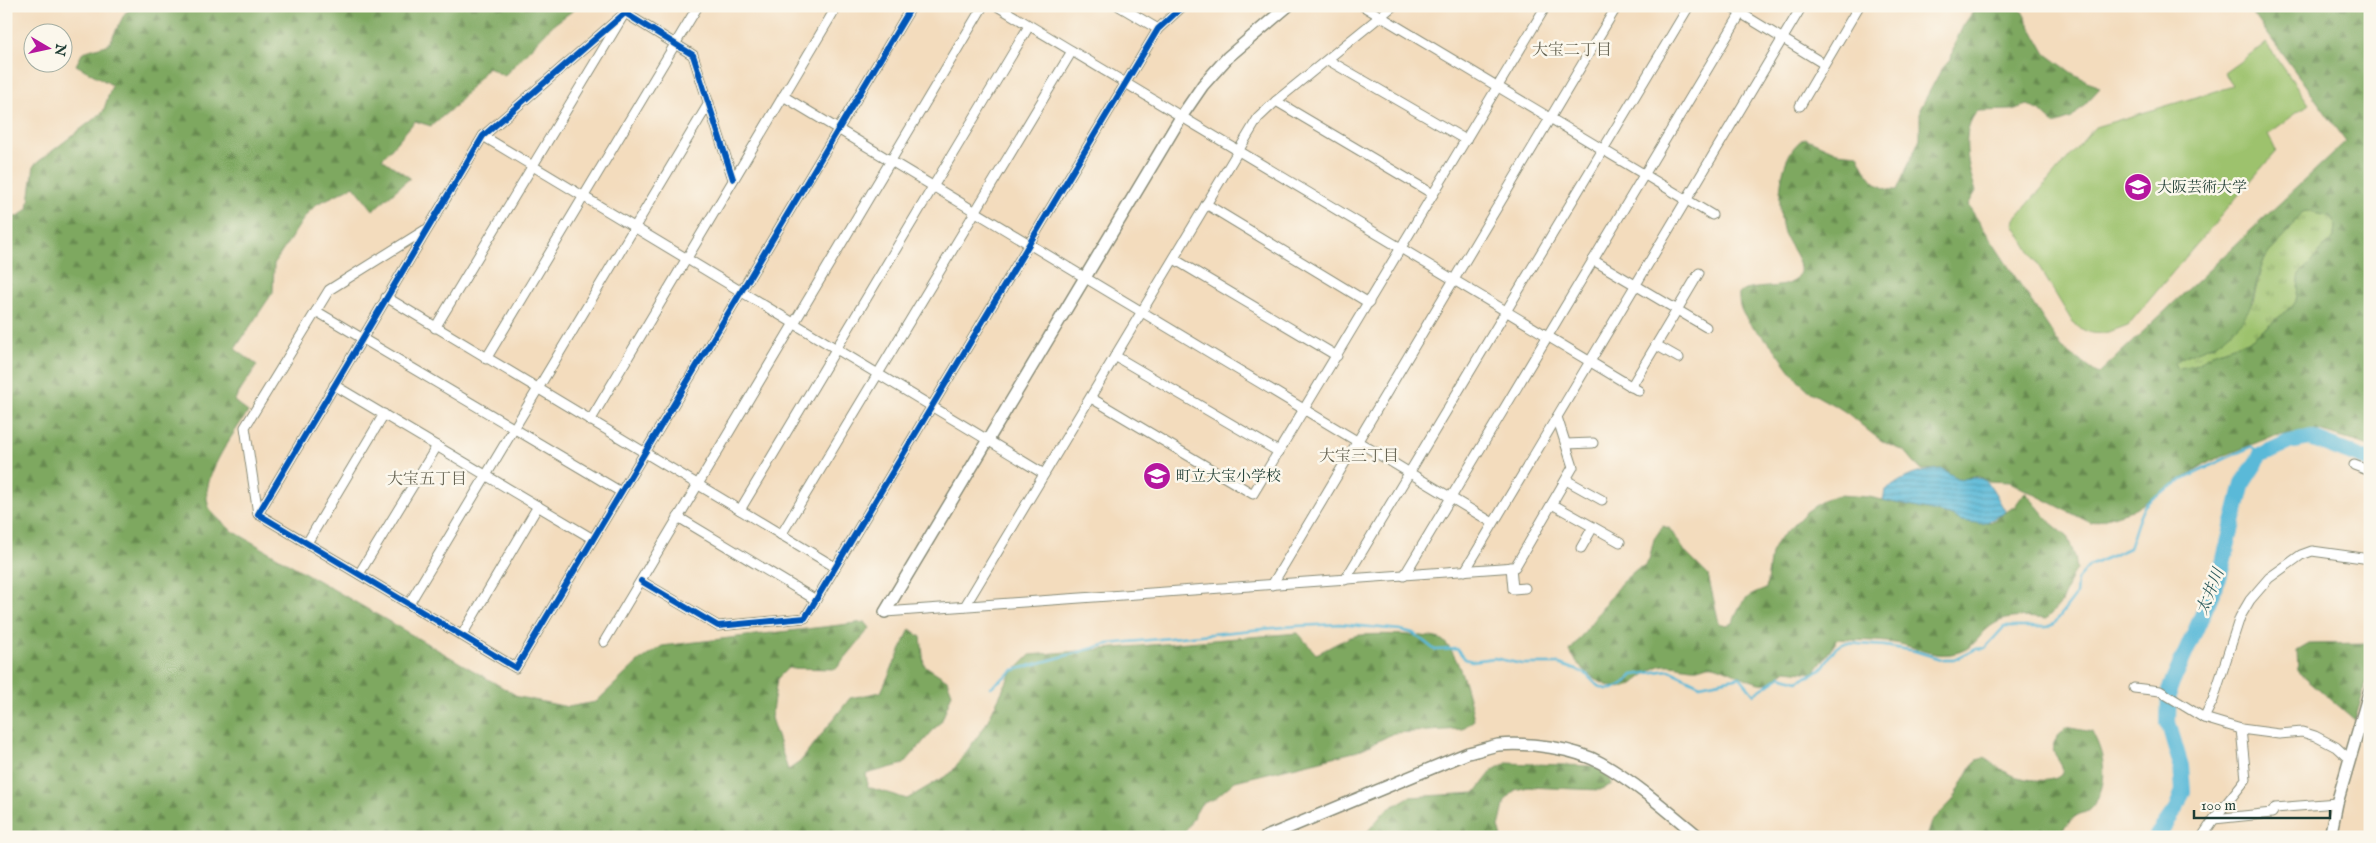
<svg xmlns="http://www.w3.org/2000/svg" width="2376" height="843" font-family="'IM FELL English','Noto Serif JP',serif">
<defs>
<pattern id="grass-tufts" width="24" height="20" patternUnits="userSpaceOnUse" patternTransform="scale(1.25)"><rect width="24" height="20" fill="#9dc26d"/><path d="M3 7l-1-3M5 7V3M7 7l1-3M15 17l-1-3M17 17v-4M19 17l1-3" fill="none" stroke="#7f9f5a"/></pattern>
<pattern id="forest-firs" width="22" height="20" patternUnits="userSpaceOnUse" patternTransform="scale(1.25)"><rect width="22" height="20" fill="#7ea860"/><path d="M5 1l3.5 6h-7zM16 11l3.5 6h-7z" fill="#678a50"/></pattern>
<pattern id="water-rules" width="6" height="5" patternUnits="userSpaceOnUse" patternTransform="scale(1.25)"><rect width="6" height="5" fill="#5ab9d8"/><path d="M0 2.5h6" fill="none" stroke="#4a98b0"/></pattern>
</defs>
<rect width="100%" height="100%" fill="#fbf7ec"/>
<filter id="ink" filterUnits="userSpaceOnUse"><feTurbulence type="fractalNoise" baseFrequency=".02" numOctaves="2"/><feDisplacementMap in="SourceGraphic" scale="10" xChannelSelector="R" yChannelSelector="G"/><feConvolveMatrix kernelMatrix="1 2 1 2 8 2 1 2 1" color-interpolation-filters="sRGB"/></filter>
<filter id="wash" filterUnits="userSpaceOnUse"><feTurbulence type="fractalNoise" baseFrequency=".0096" numOctaves="4" result="noise"/><feDisplacementMap in="SourceGraphic" scale="20" xChannelSelector="R" yChannelSelector="G"/><feGaussianBlur stdDeviation="1.12" result="paint"/><feColorMatrix in="noise" values="0 0 0 0 0 0 0 0 0 0 0 0 0 0 0 0 0 1.4 0 .05"/><feComposite in="paint" operator="in"/></filter>
<g filter="url(#wash)">
<rect width="100%" height="100%" fill="#f3dcbd"/>
<!-- grass -->
<polygon fill="url(#grass-tufts)" stroke="#5e8050" points="2305,211 2332,217 2335,223 2334,237 2300,274 2296,301 2292,307 2248,341 2215,352 2197,364 2177,370 2174,363 2193,351 2213,345 2253,302 2261,267 2268,254 2288,233 2299,214"/>
<!-- forest -->
<g fill="url(#forest-firs)" stroke="#4e724a" fill-rule="evenodd">
<path d="M136,6H579L553,25L504,76L488,67L455,106L431,126L415,121L382,159L410,178L373,210L354,186L317,204L306,215L274,264L273,292L235,349L257,365L234,401L248,412C234,433 194,485 211,511C216,518 225,524 231,530L519,697L568,707L596,702L638,662L662,646L865,622L870,628L836,669L788,668L777,679L771,718L788,770L800,762L850,698L881,692L910,629L921,637L924,665L947,680L952,693L942,720L904,764L866,774L868,787L907,799L951,773L985,726L1010,675L1030,655L1298,633L1316,654C1328,649 1341,640 1354,636C1365,633 1433,634 1442,640C1459,652 1470,700 1474,720L1462,729L1394,733L1358,751L1235,781L1214,799L1201,804L1182,837H6V215L17,217L28,209L34,165L103,112L112,85L76,65L83,52L109,44L125,13Z"/>
<path d="M1977,6H2019L2046,54L2072,73L2100,88L2072,118L2054,124L2040,111L2028,105L2012,110L1978,111C1959,128 1968,170 1976,191L1968,205L2062,348L2098,374L2346,141L2251,11L2253,6H2370V446L2319,431L2273,436L2211,461L2135,509L2091,523L2010,482L1987,481L1980,477L1973,476L1960,481L1942,469L1921,470L1904,450C1882,446 1864,426 1847,413C1836,405 1822,400 1811,392C1795,379 1786,364 1774,348C1759,330 1737,319 1739,293C1754,284 1781,290 1794,281C1798,278 1801,272 1800,267C1798,255 1787,244 1784,233C1776,206 1778,152 1805,138L1837,152L1858,154C1865,171 1875,191 1897,190L1920,138V109L1941,70L1951,59L1954,45L1963,26ZM2305,211L2332,217L2335,224L2334,237L2300,274L2296,301L2292,307L2248,341L2215,352L2197,364L2177,369L2174,363C2186,353 2198,352 2212,345C2221,341 2235,328 2241,321C2255,305 2254,286 2261,267C2266,253 2277,245 2287,234C2293,226 2295,216 2305,211Z"/>
<path d="M2025,492L2051,523L2067,536L2075,557L2077,570L2072,575L2061,603L2046,619C2030,617 2008,615 1994,624C1976,635 1978,649 1951,654C1930,657 1915,646 1895,643C1877,640 1857,641 1838,639L1814,673L1786,670C1781,674 1773,682 1767,683C1755,686 1728,668 1713,665C1708,664 1704,667 1698,668C1687,669 1676,664 1664,665C1645,668 1635,692 1613,687C1596,683 1577,666 1570,651L1621,583L1638,568L1645,566L1649,560L1654,539L1663,526L1669,528L1686,553L1708,575L1719,623L1726,625L1733,623C1741,600 1743,598 1766,589L1771,553L1778,540L1806,512L1825,499L1839,495L1869,497L1950,515L1962,521L1991,522L2015,506Z"/>
<polygon points="2370,643 2370,671 2355,720 2298,671 2297,651 2309,644"/>
<path d="M2065,727L2092,732C2106,756 2110,787 2090,809C2087,813 2080,813 2076,816C2068,822 2062,829 2058,837H1927L1932,822L1953,800L1972,765L1977,760L1984,758C1993,764 2002,770 2011,775C2021,779 2058,786 2062,772C2065,761 2049,755 2054,743C2056,738 2062,732 2065,727Z"/>
<polygon points="1506,763 1593,766 1605,772 1612,784 1600,790 1528,787 1515,790 1505,801 1499,827 1502,837 1363,837 1385,811 1409,797 1475,793 1493,770"/>
</g>
<!-- park -->
<path fill="#9dc26d" stroke="#5e8050" d="M2266,43L2309,104L2268,134L2276,151L2128,325C2106,333 2094,340 2073,323L2014,225L2015,219L2095,127L2233,86L2224,73Z"/>
<!-- water -->
<g fill="url(#water-rules)" stroke="#3c7b86">
<path d="M2370,274V317C2364,303 2362,287 2370,274Z"/>
<path d="M1942,469L1960,480C1990,471 1991,489 2006,512L1983,524L1962,521L1950,515L1883,500L1885,491C1905,476 1917,471 1942,469Z"/>
</g>
<g fill="none" stroke-linecap="round" stroke-linejoin="round">
<!-- stream -->
<path stroke="#5ab9d8" stroke-width="2.5" d="M991,687L1014,670L1108,644L1295,626L1340,624L1401,630L1413,633L1435,650L1457,649L1465,659L1472,661L1494,658L1522,664H1559L1585,673L1598,686L1606,689H1613L1626,682L1633,675L1669,670L1700,685L1740,677L1754,694L1781,676L1798,681L1821,670L1835,648L1845,643L1885,646L1915,651L1944,660H1954L1976,649L1985,648L2004,627H2047L2054,624L2076,595L2077,580L2089,566L2129,548C2134,535 2137,520 2144,507C2152,492 2232,455 2251,447L2261,455"/>
<!-- river -->
<polyline stroke="#5ab9d8" stroke-width="16" points="2156,837 2176,809 2183,791 2181,766 2168,722 2169,690 2220,575 2243,483 2261,455 2289,442 2311,438 2370,461"/>
</g>
</g>
<g filter="url(#ink)">
<g fill="none" stroke-linecap="round" stroke-linejoin="round">
<!-- minor casing -->
<g stroke="#898c78" stroke-width="11">
<g id="minor">
<polyline points="997,6 1639,391"/>
<polyline points="1119,6 1158,29"/>
<polyline points="1363,6 1712,215"/>
<polyline points="1729,6 1824,64"/>
<polyline points="1328,60 1466,140"/>
<polyline points="783,96 1493,523"/>
<polyline points="1276,101 1433,194"/>
<polyline points="1800,106 1859,6"/>
<polyline points="483,136 1044,474"/>
<polyline points="733,179 693,55 625,13 483,136 258,514 516,668 912,6"/>
<polyline points="1206,204 1369,303"/>
<polyline points="1174,259 1337,356"/>
<polyline points="1593,260 1706,327"/>
<polyline points="386,297 835,567"/>
<polyline points="316,311 621,492"/>
<polyline points="435,328 629,6"/>
<polyline points="1656,345 1679,358"/>
<polyline points="1115,356 1279,452"/>
<polyline points="486,359 698,6"/>
<polyline points="334,385 593,539"/>
<polyline points="1631,387 1699,273"/>
<polyline points="1091,398 1253,494 1546,6"/>
<polyline points="590,421 837,6"/>
<polyline points="1566,444 1593,443"/>
<polyline points="2354,465 2370,471"/>
<polyline points="1566,480 1602,500"/>
<polyline points="1552,504 1620,542"/>
<polyline points="740,510 1029,26"/>
<polyline points="258,514 245,427 329,290 425,230"/>
<polyline points="678,517 816,600"/>
<polyline points="781,535 1072,51"/>
<polyline points="307,543 384,414"/>
<polyline points="1581,548 1593,527"/>
<polyline points="1511,567 1513,589 1525,588"/>
<polyline points="1465,571 1802,6"/>
<polyline points="359,574 437,446"/>
<polyline points="1404,576 1741,13"/>
<polyline points="1345,580 1689,6"/>
<polyline points="641,581 718,626 805,618 1158,29 1183,6"/>
<polyline points="1272,585 1617,6"/>
<polyline points="409,604 709,103"/>
<polyline points="965,606 1258,118 1276,101 1393,6"/>
<polyline points="885,612 1515,567 1573,467 1557,417"/>
<polyline points="462,635 538,506"/>
<polyline points="604,642 983,6"/>
<polyline points="2134,688 2160,691 2204,718 2241,729 2279,734 2302,732 2315,736 2336,747 2349,759"/>
<polyline points="2204,718 2213,700 2240,617 2250,600 2269,578 2301,555 2312,551 2370,559"/>
<polyline points="2214,819 2272,813 2275,808 2337,803"/>
<polyline points="2202,837 2214,819 2246,779 2241,729"/>
</g>
</g>
<!-- tertiary casing -->
<g stroke="#898c78" stroke-width="14">
<g id="tertiary">
<polyline points="885,612 1181,117 1203,85 1228,57 1288,6"/>
<path d="M1266,837L1468,753C1478,751 1488,747 1498,745C1528,742 1574,748 1601,763C1636,783 1668,811 1699,837"/>
<polyline points="2330,837 2337,803 2370,690"/>
</g>
</g>
<!-- minor -->
<use href="#minor" stroke="#fff" stroke-width="9"/>
<!-- tertiary -->
<use href="#tertiary" stroke="#fff" stroke-width="11"/>
<!-- cycleway casing -->
<g stroke="#fbf7ec" stroke-width="9">
<g id="cycleway">
<polyline points="733,179 693,55 625,13 483,136 258,514 516,668 912,6"/>
<polyline points="641,581 718,626 805,618 1158,29 1183,6"/>
</g>
</g>
<!-- cycleway -->
<use href="#cycleway" stroke="#0057b8" stroke-width="6"/>
</g>
</g>
<!-- icons -->
<defs>
<g id="university-disc" transform="scale(1.4375)"><circle r="9.5" fill="#b5179e" stroke="#fbf7ec"/><path d="M0-5L7-2L0 1L-7-2ZM-4 1L0 2.5L4 1V4Q0 6-4 4Z" fill="#fff"/></g>
<g id="school-disc" transform="scale(1.4375)"><circle r="9.5" fill="#b5179e" stroke="#fbf7ec"/><path d="M0-5L7-2L0 1L-7-2ZM-4 1L0 2.5L4 1V4Q0 6-4 4Z" fill="#fff"/></g>
</defs>
<g fill-rule="evenodd">
<use href="#university-disc" x="2138" y="187"/>
<use href="#school-disc" x="1157" y="476"/>
</g>
<g text-anchor="middle" dominant-baseline="central" stroke-width="5" stroke-linejoin="round" paint-order="stroke">
<!-- poi labels -->
<g font-size="15" fill="#1f3d34" stroke="#fbf7ec" text-anchor="start">
<text x="2157" y="187">大阪芸術大学</text>
<text x="1176" y="476">町立大宝小学校</text>
</g>
<!-- neighbourhood labels -->
<g font-size="16" fill="#666453" stroke="#fbf7ec">
<text x="1572" y="51">大宝二丁目</text>
<text x="1359" y="457">大宝三丁目</text>
<text x="427" y="480">大宝五丁目</text>
</g>
<!-- water labels -->
<g font-size="16" font-style="italic" fill="#2e5c5d" stroke="#fbf7ec">
<text transform="translate(2211 592) rotate(-68)">太井川</text>
</g>
</g>
<!-- margin -->
<rect width="2376" height="843" fill="none" stroke="#fbf7ec" stroke-width="25"/>
<!-- north arrow -->
<g transform="translate(48 48) rotate(99)"><circle r="24" fill="#fbf7ec" stroke="#a3ada2"/>
<path d="M0-4L9 19L0 12L-9 19Z" fill="#b5179e"/>
<text y="-8" font-size="14" font-weight="bold" text-anchor="middle" fill="#1f3d34">N</text>
</g>
<!-- scale -->
<path d="M2194 810v8h136v-8" fill="none" stroke="#1f3d34" stroke-width="2.5"/>
<text x="2201" y="810" font-size="15" fill="#1f3d34" stroke="#fbf7ec" stroke-width="4" paint-order="stroke">100 m</text>
</svg>
